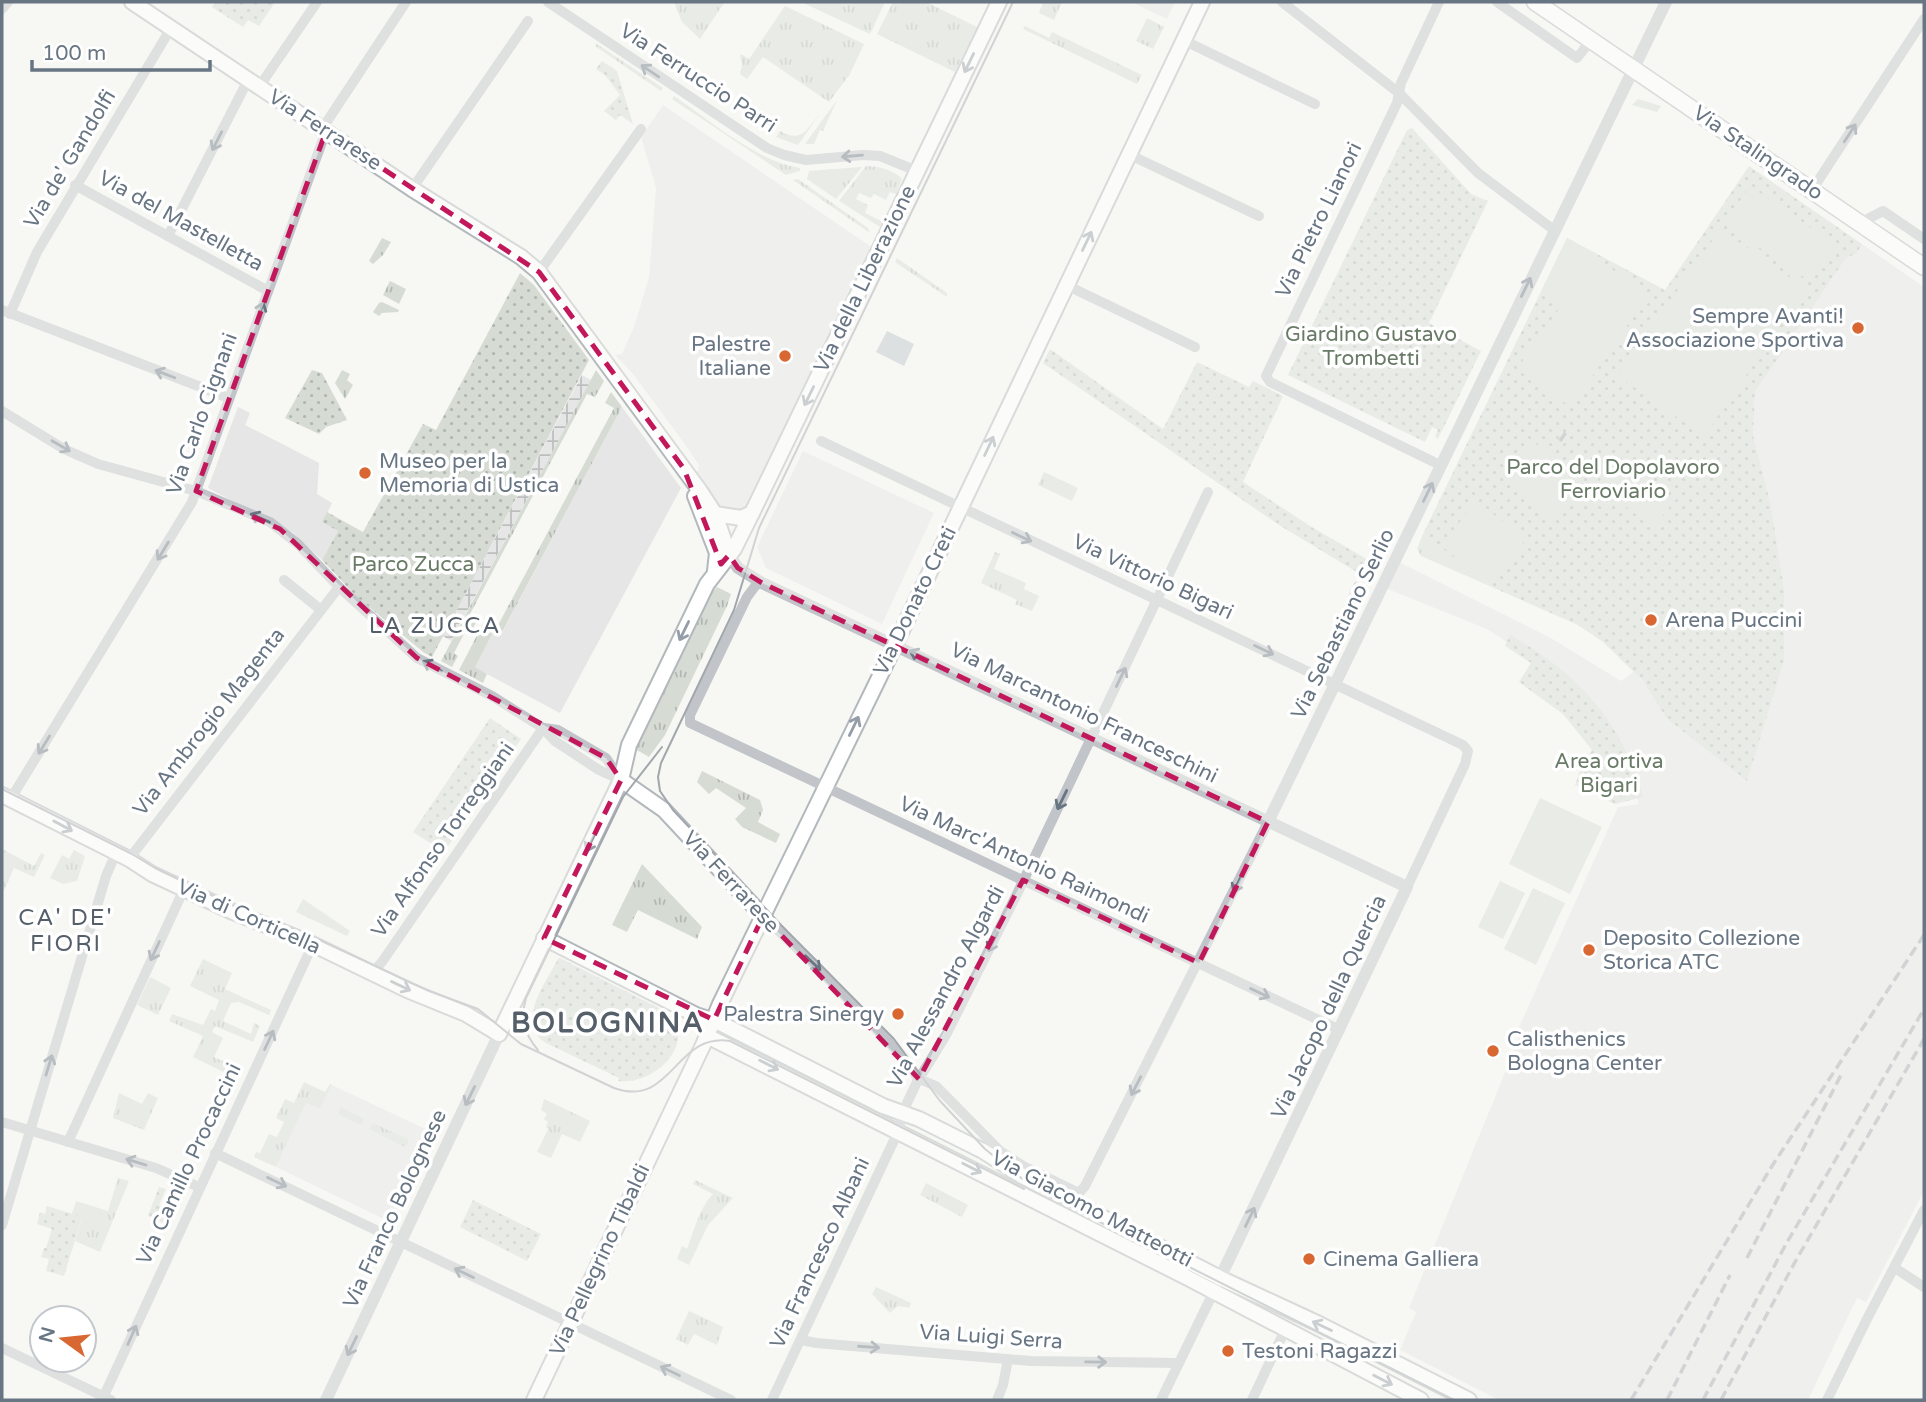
<svg xmlns="http://www.w3.org/2000/svg" width="1926" height="1402" font-family="'Varela Round',sans-serif">
<defs>
<pattern id="industrial-grid" width="8" height="8" patternUnits="userSpaceOnUse" patternTransform="scale(1.75)"><rect width="8" height="8" fill="#e5e6e5"/><path d="M0 4h8M4 0v8" fill="none" stroke="#bdbfbf"/></pattern>
<pattern id="grass-tufts" width="24" height="20" patternUnits="userSpaceOnUse" patternTransform="scale(1.75)"><rect width="24" height="20" fill="#d6dcd4"/><path d="M3 7l-1-3M5 7V3M7 7l1-3M15 17l-1-3M17 17v-4M19 17l1-3" fill="none" stroke="#b1b7b1"/></pattern>
<pattern id="park-dots" width="8" height="8" patternUnits="userSpaceOnUse" patternTransform="scale(1.75)"><rect width="8" height="8" fill="#d6dcd4"/><path d="M2 2h.1M6 6h.1" fill="none" stroke="#b1b7b1" stroke-width="1.8" stroke-linecap="round"/></pattern>
</defs>
<rect width="100%" height="100%" fill="#f7f7f4"/>
<!-- built -->
<g fill="#e5e6e5">
<polygon points="1131,2 1175,2 1167,19"/>
<polygon points="663,105 873,248 747,509 739,513 717,507 697,473 699,465 684,443 633,374 615,355 622,354 634,327 649,277 656,188 641,137"/>
<polygon points="1862,244 1924,287 1924,1191 1866,1302 1857,1298 1808,1400 1499,1400 1400,1350 1416,1312 1409,1308 1519,1038 1515,1036 1618,807 1639,804 1625,761 1543,666 1487,629 1380,586 1393,559 1551,638 1621,681 1634,671 1652,693 1667,719 1747,780 1784,661 1784,589 1771,505 1753,435 1755,392 1846,258 1857,253"/>
<polygon points="238,407 250,413 245,425 319,463 317,494 332,503 323,522 338,531 322,560 292,532 208,488"/>
<polygon points="622,407 681,488 560,713 474,667 493,632 501,635"/>
<polygon points="803,451 934,513 882,624 766,568 757,547"/>
<polygon points="332,1085 434,1133 390,1222 276,1167 306,1103 320,1109"/>
</g>
<!-- industrial -->
<polygon fill="url(#industrial-grid)" points="582,375 591,380 451,641 443,636"/>
<!-- grass -->
<g fill="url(#grass-tufts)">
<polygon points="674,2 722,2 724,3 700,39 682,22"/>
<polygon points="801,2 885,2 870,34"/>
<polygon points="893,2 926,2 977,27 955,72 877,34"/>
<polygon points="1043,2 1062,2 1054,20 1039,13"/>
<polygon points="785,6 864,44 850,74 829,102 763,57 747,79 740,74 742,65 740,56 741,54 749,59"/>
<polygon points="1147,18 1164,27 1153,49 1136,41"/>
<polygon points="1025,26 1049,38 1052,32 1142,75 1137,84 1023,29"/>
<polygon points="597,44 663,88 661,91 595,46"/>
<path d="M674,96C711,121 756,161 800,168V171L786,175L672,99Z"/>
<polygon points="1638,99 1661,106 1657,112 1632,105"/>
<polygon points="837,100 823,131 820,130 814,144 805,144"/>
<path d="M821,112L798,145L776,137L780,131C802,144 808,128 821,112Z"/>
<path d="M866,166C879,166 894,170 902,179L896,194L890,192L886,200L874,194L871,198L859,193L856,199L868,205L865,213L883,222L880,227L839,201Z"/>
<polygon points="862,167 836,199 807,179 809,171"/>
<polygon points="798,179 868,228 870,233 793,180"/>
<polygon points="382,238 391,242 383,255 373,264 369,261"/>
<polygon points="897,258 947,293 947,297 895,262"/>
<polygon points="390,281 406,289 399,304 383,295"/>
<polygon points="382,302 399,310 398,312 382,313 379,316 373,312 379,303"/>
<polygon points="342,370 350,374 347,380 353,385 345,399 335,383"/>
<polygon points="596,370 604,381 595,397 587,394 470,614 478,619 472,630 467,628 454,653 458,656 452,667 441,661"/>
<polygon points="611,392 622,407 500,636 493,632 475,667 487,674 483,683 459,670 484,622 496,629 614,408 605,403"/>
<polygon points="1044,472 1078,488 1072,501 1038,485"/>
<polygon points="1423,534 1494,588 1421,556 1417,549"/>
<polygon points="995,552 1000,554 994,569 1026,583 1024,589 1039,596 1032,611 1015,604 1017,600 981,583"/>
<polygon points="717,587 731,594 727,606 665,735 649,757 635,749 707,598"/>
<polygon points="702,771 760,800 763,810 758,822 780,834 776,843 742,827 735,819 746,808 716,788 709,794 697,782"/>
<polygon points="2,849 34,866 41,853 45,855 34,877 14,868 2,895"/>
<polygon points="74,850 85,856 77,881 63,884 50,878 62,855 69,859"/>
<polygon points="642,864 702,927 697,939 638,910 627,932 612,925"/>
<polygon points="303,899 350,931 347,936 296,912"/>
<polygon points="203,959 232,973 225,989 271,1010 269,1015 239,1002 231,1003 223,1021 251,1034 254,1023 260,1026 253,1042 215,1026 212,1032 223,1038 214,1057 240,1069 236,1078 193,1057 203,1036 169,1021 172,1014 203,1025 211,1009 215,1011 219,1000 190,986"/>
<polygon points="150,977 171,988 158,1015 137,1005"/>
<polygon points="304,1082 325,1092 330,1084 332,1085 320,1109 306,1103 276,1167 254,1157 256,1152 260,1153 269,1134 277,1137 284,1122 276,1118 285,1099 294,1103"/>
<polygon points="119,1093 142,1104 148,1093 158,1098 144,1130 113,1118"/>
<polygon points="544,1099 590,1121 580,1142 562,1134 551,1158 537,1152 548,1129 546,1127 548,1122 544,1119 547,1114 541,1110"/>
<polygon points="341,1107 364,1119 361,1125 338,1114"/>
<polygon points="373,1123 409,1140 405,1147 369,1129"/>
<polygon points="118,1178 129,1181 100,1252 75,1241 82,1218 72,1214 76,1201 108,1211"/>
<path d="M695,1180L733,1198L708,1225L689,1265L677,1259L682,1246L687,1249C694,1231 699,1208 713,1194L693,1184Z"/>
<polygon points="926,1183 968,1205 962,1217 920,1195"/>
<polygon points="876,1287 911,1303 909,1308 898,1306 890,1313 872,1294"/>
<polygon points="689,1311 723,1327 717,1345 694,1334 688,1345 676,1339"/>
</g>
<!-- park -->
<g fill="url(#park-dots)">
<polygon points="216,2 275,2 259,26 248,20 243,27 212,7"/>
<polygon points="602,61 617,71 633,124 620,115 616,120 604,111 620,95 605,75 596,69"/>
<polygon points="1412,128 1471,194 1488,201 1429,323 1481,351 1438,439 1435,436 1438,430 1432,427 1425,442 1288,375 1407,130"/>
<polygon points="1749,166 1862,244 1857,253 1846,258 1755,392 1753,435 1771,505 1784,589 1784,661 1747,781 1667,719 1643,681 1603,642 1578,625 1494,588 1423,534 1567,238 1665,290"/>
<polygon points="520,273 534,285 589,360 432,657 423,652 356,596 322,560 338,531 322,522 327,512 363,532 423,424 436,430"/>
<polygon points="1050,349 1163,429 1197,362 1249,387 1253,381 1283,396 1243,482 1310,526 1377,565 1370,580 1279,525 1043,363"/>
<polygon points="312,370 322,373 347,420 326,427 319,434 285,418"/>
<polygon points="1355,581 1366,587 1346,627 1336,622"/>
<path d="M1510,635C1579,674 1621,720 1643,797L1615,804L1575,785L1582,765L1592,750L1563,714L1519,682L1531,663L1505,646Z"/>
<polygon points="490,718 521,739 444,852 413,832"/>
<path d="M560,958L663,1010C703,1037 656,1087 618,1081L619,1078L546,1043C514,1023 546,983 558,959Z"/>
<polygon points="159,1187 166,1189 159,1205 176,1213 170,1226 148,1216"/>
<polygon points="473,1200 541,1234 527,1261 460,1227"/>
<polygon points="47,1206 82,1217 64,1276 46,1271 49,1259 41,1257 44,1248 46,1248 52,1229 37,1224 40,1212 45,1214"/>
</g>
<!-- pitch -->
<g fill="#d6dcd4">
<polygon points="1750,186 1836,245 1811,282 1724,224"/>
<polygon points="1720,229 1806,289 1704,436 1618,376"/>
<polygon points="1567,238 1596,254 1594,257 1649,294 1571,407 1517,369 1561,306 1540,294"/>
<polygon points="1533,442 1583,479 1553,518 1504,481"/>
<polygon points="1619,456 1675,500 1653,528 1597,484"/>
<polygon points="1476,501 1526,539 1492,584 1441,546"/>
<polygon points="1540,798 1602,827 1570,894 1509,864"/>
<polygon points="1500,881 1525,893 1503,939 1478,927"/>
<polygon points="1533,888 1565,903 1536,965 1504,949"/>
<polygon points="577,1005 623,1007 621,1035 575,1032"/>
</g>
<!-- water -->
<polygon fill="#bac3c8" points="887,331 914,344 904,366 876,352"/>
<g fill="none" stroke-linecap="round" stroke-linejoin="round">
<!-- secondary casing -->
<g stroke="#b3b8bc" stroke-width="18">
<g id="secondary">
<polyline points="132,2 412,189 521,257 539,272 700,491 715,514 729,555"/>
<polyline points="695,496 717,553 715,571"/>
<polyline points="715,514 741,518 752,513"/>
<polyline points="621,780 664,810 763,916"/>
<polyline points="2,795 129,859 152,874 233,912 308,942 407,990 466,1014 499,1034 621,780 629,745 707,584 734,549 752,513 999,2"/>
<polyline points="544,938 696,1015 718,1022 883,1106 919,1119 983,1151 1022,1176 1220,1278 1317,1323 1469,1400"/>
<polyline points="707,1036 1186,1277 1421,1400"/>
<polyline points="534,1400 704,1043 720,1004 895,645 1202,2"/>
</g>
</g>
<!-- primary casing -->
<g stroke="#b4b8bc" stroke-width="19">
<polyline id="primary" points="1535,2 1924,267"/>
</g>
<!-- minor -->
<g stroke="#c1c4c8" stroke-width="10">
<polyline points="548,2 767,148 784,155 806,160 863,155 880,156 917,171"/>
<polyline points="1282,2 1399,93 1478,173 1554,230"/>
<polyline points="1439,2 1401,83 1397,103 1266,376 1270,382 1440,465"/>
<polyline points="1497,2 1577,58 1591,40"/>
<polyline points="2,9 8,2"/>
<polyline points="1183,40 1315,104"/>
<polyline points="259,87 317,2"/>
<polyline points="322,129 406,2"/>
<polyline points="1128,154 1259,216"/>
<polyline points="75,185 268,291"/>
<polyline points="412,189 528,21"/>
<polyline points="1812,190 1924,19"/>
<polyline points="1860,223 1883,211 1924,239"/>
<polyline points="168,236 248,80"/>
<polyline points="539,272 641,129"/>
<polyline points="1066,285 1195,347"/>
<polyline points="2,310 229,398"/>
<polyline points="10,314 37,252 171,28"/>
<polyline points="2,411 64,449 98,464 196,491 270,522 298,544 339,587 417,658 492,696 543,728 555,741 599,770 621,780"/>
<polyline points="821,441 1463,745 1468,751 1465,764 1407,887"/>
<polyline points="284,580 321,610"/>
<polyline points="762,583 756,585 747,597 690,715 690,723 1340,1030"/>
<polyline points="544,728 558,730 606,758 621,780"/>
<polyline points="10,800 192,502 326,131"/>
<polyline points="129,859 339,587"/>
<polyline points="763,916 819,969 897,1051 919,1079 936,1086 1000,1151 1023,1166 1079,1193 1085,1186 1268,822"/>
<polyline points="372,973 382,962 543,728"/>
<polyline points="2,1122 156,1168 199,1187"/>
<polyline points="68,1142 184,889"/>
<polyline points="215,1153 731,1400"/>
<polyline points="2,1225 106,876 116,853"/>
<polyline points="1895,1268 1924,1287"/>
<polyline points="801,1340 816,1343 1031,1361 1179,1363"/>
<polyline points="2,1348 111,1400"/>
<polyline points="102,1400 313,944"/>
<polyline points="772,1400 896,1136 906,1105 917,1082 946,1035 1018,892 1208,492"/>
<polyline points="997,1400 1003,1385 1008,1359"/>
<polyline points="1161,1400 1216,1287"/>
<polyline points="1252,1400 1285,1330"/>
<polyline points="1827,1400 1867,1319 1924,1210"/>
</g>
<!-- tertiary -->
<g stroke="#c1c4c8" stroke-width="12">
<polyline points="729,555 738,568 762,583 1407,887 1220,1278"/>
<polyline points="1268,822 1666,2"/>
<polyline points="326,1400 499,1034"/>
</g>
<!-- secondary -->
<use href="#secondary" stroke="#fff" stroke-width="14"/>
<!-- primary -->
<use href="#primary" stroke="#fff" stroke-width="16"/>
<!-- tram -->
<g stroke="#a2a7ad" stroke-width="2">
<polyline points="1013,2 759,528 734,610 661,763 658,777 660,791 673,810 781,925 894,1039 940,1101 985,1149 1030,1185 1048,1196 1454,1400"/>
<path d="M2,789L132,854L155,868L236,907L311,936L429,991L478,1009L521,1044L614,1088C672,1109 675,1032 730,1041L1024,1189"/>
<path d="M538,1050C524,1034 520,1018 526,998L623,797L662,747"/>
</g>
<!-- rail -->
<g stroke="#a2a7ad" stroke-width="3.5" stroke-dasharray="10 5" stroke-linecap="butt">
<polyline points="1560,441 1566,432"/>
<polyline points="1747,1258 1842,1073"/>
<polyline points="1631,1400 1772,1166 1924,935"/>
<polyline points="1667,1400 1730,1275"/>
<polyline points="1703,1400 1786,1244 1924,1009"/>
<polyline points="1721,1400 1795,1262 1924,1039"/>
</g>
</g>
<!-- one-way arrows -->
<defs><path id="oneway-shaft" d="M-6 0H5M1.5-3L5.5 0L1.5 3" fill="none" stroke-width="1.6" stroke-linecap="round" stroke-linejoin="round" transform="scale(1.75)"/></defs>
<g stroke="#959ea8">
<use href="#oneway-shaft" transform="translate(969 63) rotate(116)"/>
<use href="#oneway-shaft" transform="translate(1087 241) rotate(-64)"/>
<use href="#oneway-shaft" transform="translate(809 396) rotate(116)"/>
<use href="#oneway-shaft" transform="translate(989 446) rotate(-65)"/>
<use href="#oneway-shaft" transform="translate(684 631) rotate(116)"/>
<use href="#oneway-shaft" transform="translate(854 726) rotate(-64)"/>
<use href="#oneway-shaft" transform="translate(63 826) rotate(28)"/>
<use href="#oneway-shaft" transform="translate(591 842) rotate(116)"/>
<use href="#oneway-shaft" transform="translate(401 986) rotate(25)"/>
<use href="#oneway-shaft" transform="translate(769 1065) rotate(27)"/>
<use href="#oneway-shaft" transform="translate(972 1168) rotate(27)"/>
<use href="#oneway-shaft" transform="translate(1322 1326) rotate(-154)"/>
<use href="#oneway-shaft" transform="translate(1383 1380) rotate(27)"/>
</g>
<g stroke="#687583">
<use href="#oneway-shaft" transform="translate(650 71) rotate(-146)"/>
<use href="#oneway-shaft" transform="translate(1850 133) rotate(-57)"/>
<use href="#oneway-shaft" transform="translate(217 141) rotate(117)"/>
<use href="#oneway-shaft" transform="translate(852 156) rotate(175)"/>
<use href="#oneway-shaft" transform="translate(1526 287) rotate(-64)"/>
<use href="#oneway-shaft" transform="translate(260 312) rotate(-70)"/>
<use href="#oneway-shaft" transform="translate(165 374) rotate(-159)"/>
<use href="#oneway-shaft" transform="translate(61 446) rotate(30)"/>
<use href="#oneway-shaft" transform="translate(1428 492) rotate(-64)"/>
<use href="#oneway-shaft" transform="translate(260 518) rotate(-156)"/>
<use href="#oneway-shaft" transform="translate(1022 537) rotate(25)"/>
<use href="#oneway-shaft" transform="translate(163 551) rotate(121)"/>
<use href="#oneway-shaft" transform="translate(1264 650) rotate(26)"/>
<use href="#oneway-shaft" transform="translate(919 655) rotate(-156)"/>
<use href="#oneway-shaft" transform="translate(432 666) rotate(-152)"/>
<use href="#oneway-shaft" transform="translate(1121 677) rotate(-64)"/>
<use href="#oneway-shaft" transform="translate(44 745) rotate(122)"/>
<use href="#oneway-shaft" transform="translate(1062 800) rotate(116)"/>
<use href="#oneway-shaft" transform="translate(1238 883) rotate(116)"/>
<use href="#oneway-shaft" transform="translate(993 942) rotate(116)"/>
<use href="#oneway-shaft" transform="translate(155 951) rotate(115)"/>
<use href="#oneway-shaft" transform="translate(813 963) rotate(44)"/>
<use href="#oneway-shaft" transform="translate(1260 993) rotate(25)"/>
<use href="#oneway-shaft" transform="translate(269 1040) rotate(-65)"/>
<use href="#oneway-shaft" transform="translate(49 1065) rotate(-73)"/>
<use href="#oneway-shaft" transform="translate(1136 1086) rotate(117)"/>
<use href="#oneway-shaft" transform="translate(470 1096) rotate(116)"/>
<use href="#oneway-shaft" transform="translate(136 1162) rotate(-163)"/>
<use href="#oneway-shaft" transform="translate(277 1182) rotate(25)"/>
<use href="#oneway-shaft" transform="translate(1250 1217) rotate(-64)"/>
<use href="#oneway-shaft" transform="translate(464 1273) rotate(-154)"/>
<use href="#oneway-shaft" transform="translate(132 1335) rotate(-66)"/>
<use href="#oneway-shaft" transform="translate(352 1346) rotate(116)"/>
<use href="#oneway-shaft" transform="translate(869 1347) rotate(4)"/>
<use href="#oneway-shaft" transform="translate(1096 1362) rotate(1)"/>
<use href="#oneway-shaft" transform="translate(670 1371) rotate(-154)"/>
</g>
<!-- marked area -->
<path d="M0 0H1926V1402H0ZM326,131L539,272L684,469L721,564L729,555L738,568L762,583L1268,822L1199,963L1023,880L919,1079L763,916L714,1020L544,938L621,780L606,758L417,658L280,529L196,491Z" fill="#f7f7f4" fill-opacity=".55" fill-rule="evenodd"/>
<path fill="none" stroke="#c2185b" stroke-width="5" stroke-dasharray="14 9" stroke-linejoin="round" d="M326,131L539,272L684,469L721,564L729,555L738,568L762,583L1268,822L1199,963L1023,880L919,1079L763,916L714,1020L544,938L621,780L606,758L417,658L280,529L196,491Z"/>
<!-- markers -->
<g fill="#d96732" stroke="#fff" stroke-width="2.5">
<circle cx="1858" cy="328" r="7"/>
<circle cx="785" cy="356" r="7"/>
<circle cx="365" cy="473" r="7"/>
<circle cx="1651" cy="620" r="7"/>
<circle cx="1589" cy="950" r="7"/>
<circle cx="898" cy="1014" r="7"/>
<circle cx="1493" cy="1051" r="7"/>
<circle cx="1309" cy="1259" r="7"/>
<circle cx="1228" cy="1351" r="7"/>
</g>
<g text-anchor="middle" dominant-baseline="central" stroke-width="7" stroke-linejoin="round" paint-order="stroke">
<!-- street labels -->
<g font-size="21" fill="#687583" stroke="#fff">
<text transform="translate(698 78) rotate(33)">Via Ferruccio Parri</text>
<text transform="translate(325 130) rotate(33)">Via Ferrarese</text>
<text transform="translate(1758 153) rotate(34)">Via Stalingrado</text>
<text transform="translate(70 159) rotate(-59)">Via de' Gandolfi</text>
<text transform="translate(1319 220) rotate(-64)">Via Pietro Lianori</text>
<text transform="translate(181 221) rotate(29)">Via del Mastelletta</text>
<text transform="translate(865 279) rotate(-64)">Via della Liberazione</text>
<text transform="translate(202 414) rotate(-70)">Via Carlo Cignani</text>
<text transform="translate(1153 577) rotate(25)">Via Vittorio Bigari</text>
<text transform="translate(915 601) rotate(-64)">Via Donato Creti</text>
<text transform="translate(1343 624) rotate(-64)">Via Sebastiano Serlio</text>
<text transform="translate(1084 713) rotate(26)">Via Marcantonio Franceschini</text>
<text transform="translate(209 722) rotate(-52)">Via Ambrogio Magenta</text>
<text transform="translate(443 840) rotate(-55)">Via Alfonso Torreggiani</text>
<text transform="translate(1024 860) rotate(25)">Via Marc'Antonio Raimondi</text>
<text transform="translate(731 882) rotate(47)">Via Ferrarese</text>
<text transform="translate(249 917) rotate(24)">Via di Corticella</text>
<text transform="translate(946 987) rotate(-62)">Via Alessandro Algardi</text>
<text transform="translate(1329 1007) rotate(-65)">Via Jacopo della Quercia</text>
<text transform="translate(189 1164) rotate(-65)">Via Camillo Procaccini</text>
<text transform="translate(395 1209) rotate(-65)">Via Franco Bolognese</text>
<text transform="translate(1092 1209) rotate(28)">Via Giacomo Matteotti</text>
<text transform="translate(820 1253) rotate(-65)">Via Francesco Albani</text>
<text transform="translate(600 1260) rotate(-65)">Via Pellegrino Tibaldi</text>
<text transform="translate(991 1337) rotate(4)">Via Luigi Serra</text>
</g>
<!-- poi labels -->
<g font-size="21" fill="#687583" stroke="#fff" text-anchor="start">
<text x="1844" y="316" text-anchor="end">Sempre Avanti!<tspan x="1844" dy="24">Associazione Sportiva</tspan></text>
<text x="771" y="344" text-anchor="end">Palestre<tspan x="771" dy="24">Italiane</tspan></text>
<text x="379" y="461">Museo per la<tspan x="379" dy="24">Memoria di Ustica</tspan></text>
<text x="1665" y="620">Arena Puccini</text>
<text x="1603" y="938">Deposito Collezione<tspan x="1603" dy="24">Storica ATC</tspan></text>
<text x="884" y="1014" text-anchor="end">Palestra Sinergy</text>
<text x="1507" y="1039">Calisthenics<tspan x="1507" dy="24">Bologna Center</tspan></text>
<text x="1323" y="1259">Cinema Galliera</text>
<text x="1242" y="1351">Testoni Ragazzi</text>
</g>
<!-- park labels -->
<g font-size="21" fill="#697b66" stroke="#fff">
<text x="1371" y="334">Giardino Gustavo<tspan x="1371" dy="24">Trombetti</tspan></text>
<text x="1613" y="467">Parco del Dopolavoro<tspan x="1613" dy="24">Ferroviario</tspan></text>
<text x="413" y="564">Parco Zucca</text>
<text x="1609" y="761">Area ortiva<tspan x="1609" dy="24">Bigari</tspan></text>
</g>
<!-- neighbourhood labels -->
<g font-size="23" letter-spacing="2" fill="#555f69" stroke="#fff">
<text x="435" y="626">LA ZUCCA</text>
<text x="66" y="918">CA' DE'<tspan x="66" dy="26">FIORI</tspan></text>
</g>
<!-- district labels -->
<g font-size="28" font-weight="bold" letter-spacing="2" fill="#555f69" stroke="#fff">
<text x="608" y="1023">BOLOGNINA</text>
</g>
</g>
<!-- border -->
<rect width="1926" height="1402" fill="none" stroke="#687583" stroke-width="7"/>
<!-- north arrow -->
<g transform="translate(63 1339) rotate(285)"><circle r="33" fill="#ffffff" stroke="#c3c8cd" stroke-width="2"/>
<path d="M0-5L12 26L0 18L-12 26Z" fill="#d96732"/>
<text y="-10" font-size="19" font-weight="bold" text-anchor="middle" fill="#687583">N</text>
</g>
<!-- scale -->
<path d="M32 60v10h178v-10" fill="none" stroke="#687583" stroke-width="3.5"/>
<text x="42" y="60" font-size="21" fill="#687583" stroke="#ffffff" stroke-width="5" paint-order="stroke">100 m</text>
</svg>
